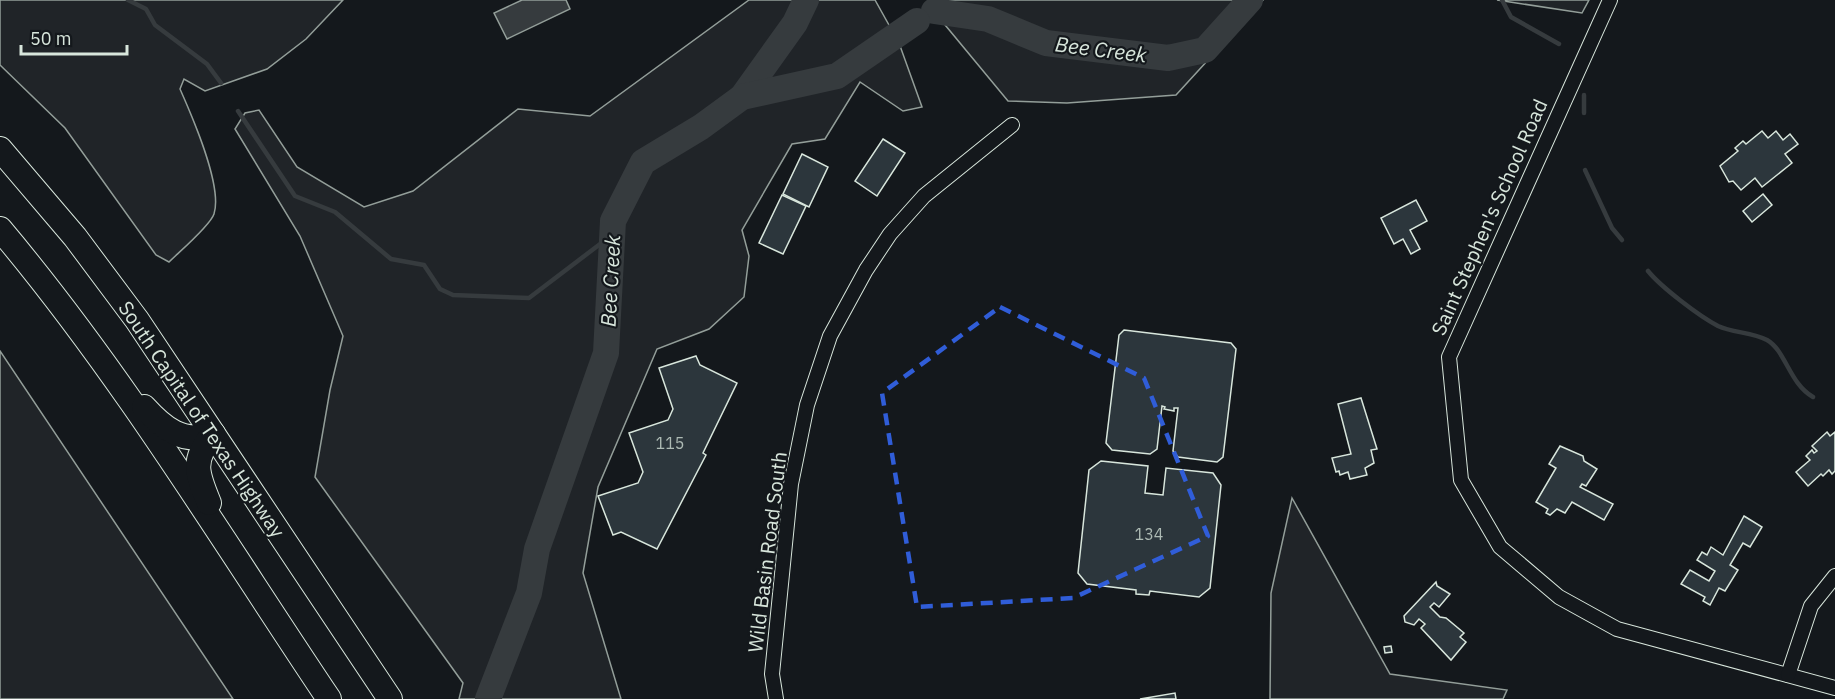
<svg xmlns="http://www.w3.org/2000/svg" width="1835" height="699" font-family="'IBM Plex Sans',sans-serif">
<rect width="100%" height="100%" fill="#14181c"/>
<!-- green -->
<g fill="#202428" stroke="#939e99" stroke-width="1.5">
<path d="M0,0H343L306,39L267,69L205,91L184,79L180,89C192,116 223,186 214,214C210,226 179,252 169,262L156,255L65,128L0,65Z"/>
<polygon points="749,0 875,0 899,43 922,107 903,111 860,82 825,139 792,144 742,230 749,256 744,297 709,329 657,349 598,487 583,573 621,699 459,699 463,683 315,477 330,390 343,336 300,236 235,129 245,113 259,110 297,167 364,207 413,191 518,109 590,116"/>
<polygon points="931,0 1263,0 1176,95 1067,103 1008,101 941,20"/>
<polygon points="1497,0 1589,0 1582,13"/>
<polygon points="0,351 233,699 0,699"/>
<polygon points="1292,498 1390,674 1507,690 1503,699 1270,699 1271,593"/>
</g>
<!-- water -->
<polygon fill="#363b3e" stroke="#939e99" stroke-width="1.5" points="522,0 566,0 570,9 507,39 494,13"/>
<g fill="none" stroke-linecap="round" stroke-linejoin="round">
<!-- stream -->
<g stroke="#363b3e" stroke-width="4.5">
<polyline points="128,0 146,9 155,25 207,64 221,83"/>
<polyline points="1502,0 1511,17 1559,44"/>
<polyline points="238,111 295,196 335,212 391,259 424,265 440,289 453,295 529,298 612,235"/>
<polyline points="1584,113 1584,95"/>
<polyline points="1585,170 1612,228 1622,240"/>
<path d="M1648,271C1661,287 1699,316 1718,326C1733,333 1752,332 1767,340C1786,351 1789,383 1813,397"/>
</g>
<!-- river -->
<g stroke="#363b3e" stroke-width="26">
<polyline points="934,11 988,19 1046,43 1168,58 1205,50 1250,0"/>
<polyline points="742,97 795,23 806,0"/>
<polyline points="488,699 529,593 537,549 606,353 613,221 643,162 701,127 742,97 837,76 917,21"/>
</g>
</g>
<!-- building -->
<g fill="#2c363c" stroke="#d8e6dc" stroke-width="1.5">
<polygon points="1762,131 1768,138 1776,131 1783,140 1790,134 1798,144 1785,154 1792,163 1762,187 1755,178 1741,190 1733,181 1729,182 1720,166 1738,151 1735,148 1743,141 1746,144"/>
<polygon points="883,139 905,153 877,196 855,181"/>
<polygon points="802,154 828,167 809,207 783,194"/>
<polygon points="1763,194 1772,205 1752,222 1743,211"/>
<polygon points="782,195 806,206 783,254 759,243"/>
<polygon points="1416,200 1427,221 1410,230 1420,249 1411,254 1403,239 1394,244 1381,218"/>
<polygon points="1124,330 1231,343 1236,349 1223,457 1217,462 1178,457 1173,451 1178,408 1174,408 1174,411 1164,409 1165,407 1162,406 1157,449 1150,454 1112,450 1106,443 1119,335"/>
<polygon points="696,356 700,365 737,383 703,453 706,455 657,549 621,532 613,535 598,496 638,483 643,472 629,433 668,420 673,409 659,368"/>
<polygon points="1361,398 1377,449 1371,450 1374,463 1365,468 1367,475 1350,479 1348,472 1340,475 1339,471 1336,472 1332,458 1351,454 1338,404"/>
<polygon points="1827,432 1830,436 1835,432 1835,471 1832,474 1829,470 1823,476 1821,474 1808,486 1796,472 1810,460 1806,456 1812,450 1814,453 1817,451 1812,446"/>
<polygon points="1560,446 1583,456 1584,461 1597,469 1586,486 1582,484 1580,487 1613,504 1604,520 1572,502 1565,513 1557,509 1550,515 1546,513 1548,509 1536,502 1556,468 1549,464"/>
<polygon points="1101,461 1148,466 1145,493 1163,495 1166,468 1213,473 1221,485 1210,588 1199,597 1150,591 1149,595 1136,594 1136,590 1087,584 1078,573 1089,470"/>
<polygon points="1744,516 1762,527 1750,547 1743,543 1730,565 1738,570 1725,591 1719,588 1710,605 1703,601 1705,597 1681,584 1690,570 1709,581 1715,571 1697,560 1702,552 1707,555 1711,547 1723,555"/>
<polygon points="1436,582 1437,586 1450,594 1439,607 1434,603 1430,607 1440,617 1446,618 1464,633 1460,637 1466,642 1451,660 1421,628 1425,624 1419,619 1414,625 1405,622 1404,616"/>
<polygon points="1391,646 1392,652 1385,653 1384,647"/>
<polygon points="1175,693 1176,699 1140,699"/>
</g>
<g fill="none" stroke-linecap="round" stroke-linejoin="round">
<!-- street casing -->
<g stroke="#d8e6dc" stroke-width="16">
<g id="street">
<polyline points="1610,0 1449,357 1461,480 1500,547 1559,597 1617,629 1835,688"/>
<polyline points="1788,675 1811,606 1835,576"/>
<polyline points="776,699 772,674 791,484 807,405 830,336 866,270 890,234 924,196 1012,125"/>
</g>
</g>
<!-- highway casing -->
<g stroke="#d8e6dc" stroke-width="26">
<g id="highway">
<polyline points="0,149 75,237 137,320 390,699"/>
<path d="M0,229C123,375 223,541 329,699"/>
<path d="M144,407C163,428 183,445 213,434"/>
<path d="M209,503C197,474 191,461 213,434"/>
</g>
</g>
<!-- street -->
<use href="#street" stroke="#14181c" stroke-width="14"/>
<!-- highway -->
<use href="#highway" stroke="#14181c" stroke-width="24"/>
</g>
<!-- marked area -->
<path fill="none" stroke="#305dd8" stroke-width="4.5" stroke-dasharray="12 8" stroke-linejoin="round" d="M1000,307L1144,378L1208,536L1073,598L917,607L882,393Z"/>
<g text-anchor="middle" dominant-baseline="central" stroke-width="4.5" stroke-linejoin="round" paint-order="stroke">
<!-- number labels -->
<g font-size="16" fill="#adbab4">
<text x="670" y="443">115</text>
<text x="1149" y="534">134</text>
</g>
<!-- street labels -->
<g font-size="20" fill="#d8e6dc" stroke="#14181c">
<text transform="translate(1489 217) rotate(-66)">Saint Stephen's School Road</text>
<text transform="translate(202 419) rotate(56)">South Capital of Texas Highway</text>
<text transform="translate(767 552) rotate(-83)">Wild Basin Road South</text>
</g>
<!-- water labels -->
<g font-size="21" font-style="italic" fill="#d8e6dc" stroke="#14181c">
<text transform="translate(1101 49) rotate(7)">Bee Creek</text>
<text transform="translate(610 281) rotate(-87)">Bee Creek</text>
</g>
</g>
<!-- scale -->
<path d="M21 45v9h106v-9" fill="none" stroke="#d8e6dc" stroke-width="3"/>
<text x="30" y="45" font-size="18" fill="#d8e6dc" stroke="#14181c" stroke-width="4.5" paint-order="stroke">50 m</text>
</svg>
